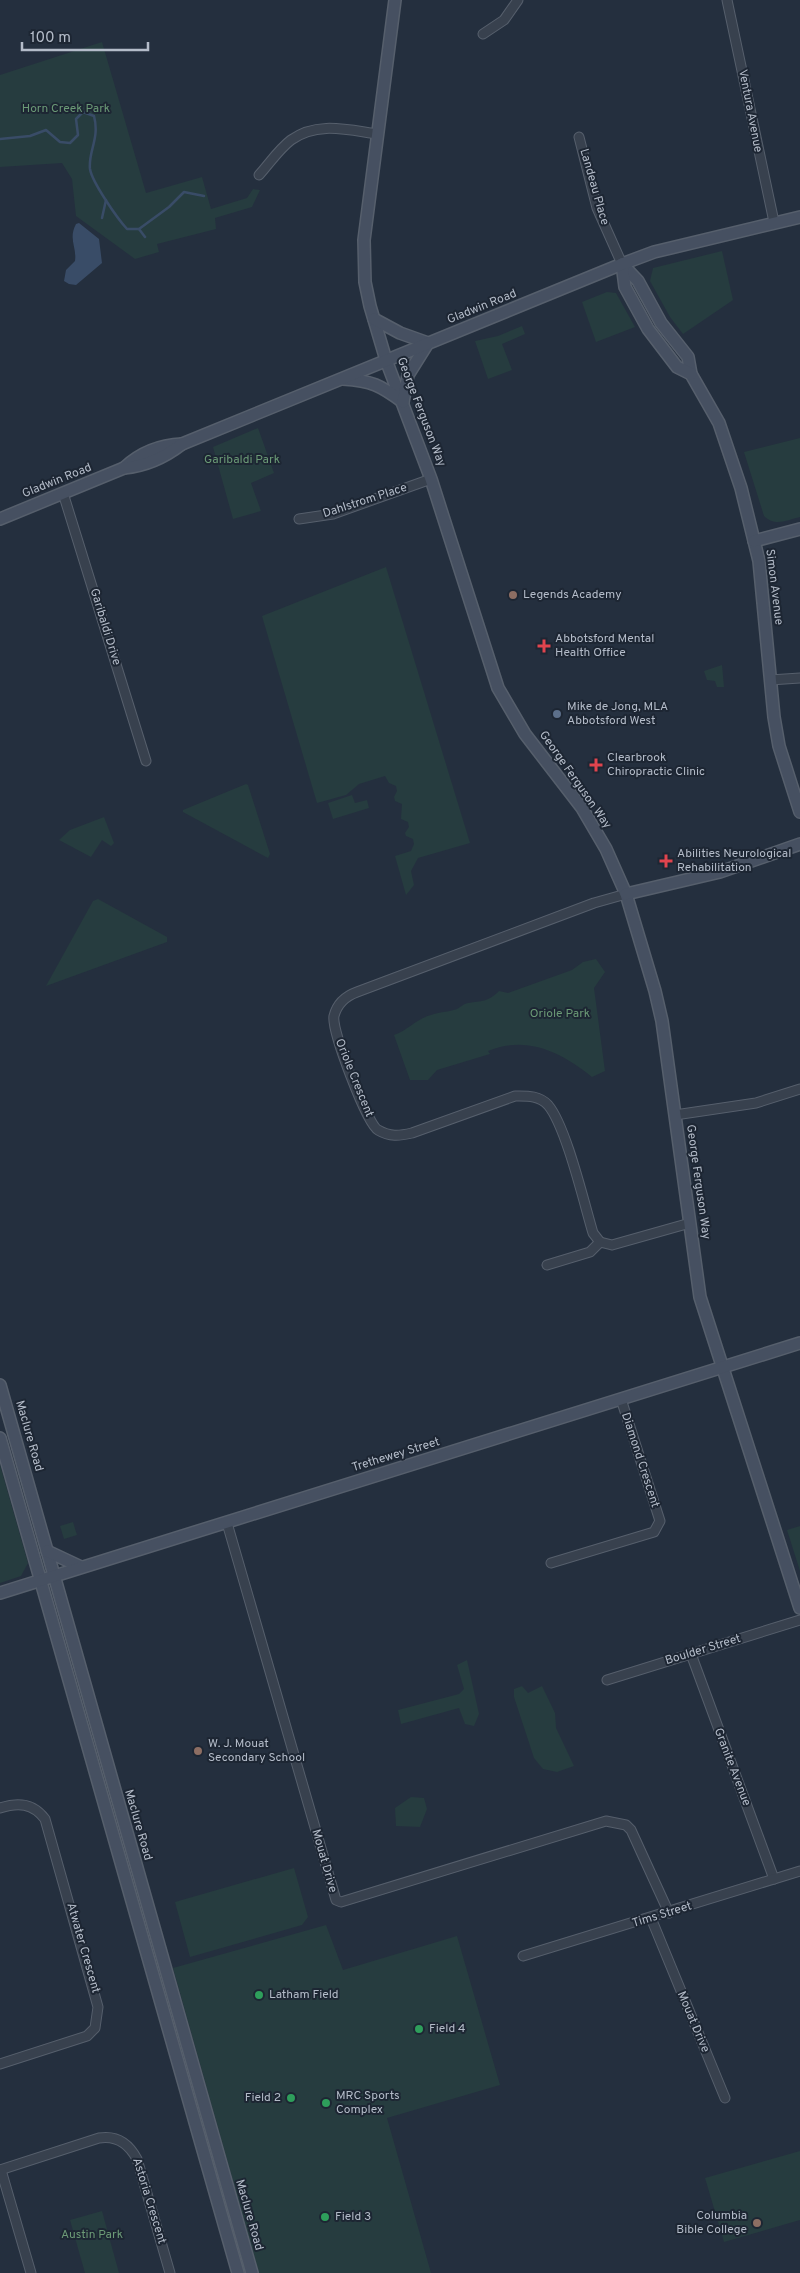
<svg xmlns="http://www.w3.org/2000/svg" width="800" height="2273" font-family="Overpass,sans-serif">
<rect width="100%" height="100%" fill="#242f3e"/>
<!-- green -->
<g fill="#263c3f">
<polygon points="102,42 146,193 202,177 211,209 247,198 253,189 260,190 252,207 215,218 216,229 157,244 159,252 135,259 76,216 72,179 62,163 0,167 0,75"/>
<polygon points="722,251 733,300 683,334 670,317 650,281 653,268"/>
<polygon points="607,292 616,293 635,327 596,342 582,302"/>
<polygon points="522,326 525,334 502,344 512,370 488,379 475,341 498,336"/>
<polygon points="258,428 274,473 251,483 261,511 233,519 213,447"/>
<path d="M800,438V517C787,520 775,527 764,516L744,452Z"/>
<polygon points="386,567 470,843 418,858 411,871 414,885 406,895 395,856 411,851 414,844 413,839 406,836 405,833 409,827 408,822 401,819 402,804 395,801 394,797 397,791 396,786 389,783 385,776 359,784 346,795 317,803 262,616"/>
<polygon points="722,665 724,687 717,687 715,681 707,680 704,671"/>
<polygon points="246,784 248,785 270,854 268,858 183,812 183,810"/>
<polygon points="352,795 355,803 367,800 369,808 333,819 328,803"/>
<polygon points="104,817 114,843 111,846 102,840 91,857 59,840 70,830"/>
<polygon points="98,899 167,937 167,942 46,986 93,901"/>
<path d="M596,959L605,972L594,988L605,1071L592,1077C561,1052 527,1035 488,1051L490,1054L437,1070L428,1080H410L394,1035C407,1031 416,1019 431,1015C439,1012 449,1012 457,1009C461,1007 463,1004 468,1003C482,1001 488,1002 499,991L508,993L572,970L583,962Z"/>
<polygon points="0,1465 28,1563 21,1576 0,1583"/>
<polygon points="73,1522 77,1535 64,1539 60,1526"/>
<polygon points="800,1526 800,1571 787,1530"/>
<polygon points="467,1660 479,1714 474,1726 465,1724 459,1708 401,1724 398,1710 459,1694 464,1689 457,1665"/>
<polygon points="522,1686 528,1693 542,1686 555,1713 556,1728 574,1766 557,1772 543,1769 534,1758 514,1697 514,1689"/>
<polygon points="411,1797 424,1798 427,1809 420,1827 396,1826 395,1808"/>
<polygon points="294,1868 308,1917 302,1925 190,1957 175,1902"/>
<polygon points="326,1925 343,1970 457,1936 500,2085 387,2118 431,2273 259,2273 173,1968"/>
<polygon points="800,2151 800,2220 724,2242 705,2178"/>
<polygon points="102,2211 119,2273 85,2273 70,2220"/>
</g>
<!-- water -->
<path fill="#394c67" d="M79,223L99,239L102,263L76,285L69,284L64,281L66,270L75,261C77,247 68,239 76,224Z"/>
<g fill="none" stroke-linecap="round" stroke-linejoin="round">
<!-- stream -->
<g stroke="#394c67" stroke-width="2.5">
<path d="M0,139L30,136L46,130L60,142L70,143L78,135L76,119L83,112L94,116C100,139 88,151 90,169C92,182 117,218 127,229H139L169,207L184,192L204,196"/>
<polyline points="102,218 106,200"/>
<polyline points="139,229 145,237"/>
</g>
<!-- street casing -->
<g stroke="#565f6c" stroke-width="11">
<g id="street">
<polyline points="727,0 774,222"/>
<polyline points="483,34 504,20 518,0"/>
<polyline points="579,137 597,208 622,264"/>
<path d="M259,175C269,164 279,149 291,140C317,121 348,130 378,134"/>
<polyline points="63,493 146,761"/>
<polyline points="299,519 333,514 431,479"/>
<polyline points="770,680 800,678"/>
<polyline points="675,1115 756,1103 800,1089"/>
<path d="M600,1242L593,1233C584,1203 566,1126 548,1105C539,1095 526,1096 515,1096L412,1133C399,1136 390,1137 378,1130C367,1124 331,1030 334,1016C337,1004 346,996 357,992L594,903L626,894"/>
<polyline points="547,1265 590,1252 600,1242 612,1245 690,1223"/>
<polyline points="227,1523 336,1900 341,1902 606,1821 626,1825 631,1830 669,1913"/>
<polyline points="551,1563 654,1532 660,1521 621,1399"/>
<polyline points="691,1654 774,1879"/>
<polyline points="607,1680 800,1620"/>
<path d="M0,1808C18,1802 33,1803 45,1819L98,2007L95,2028L87,2036L0,2064"/>
<polyline points="651,1918 725,2098"/>
<polyline points="523,1956 800,1871"/>
<path d="M0,2170L99,2138C117,2135 129,2144 137,2159L170,2273"/>
<polyline points="1,2170 31,2273"/>
</g>
</g>
<!-- secondary casing -->
<g stroke="#565f6c" stroke-width="14">
<g id="secondary">
<polyline points="395,0 364,240 365,282 370,306 386,360 431,479 498,688 525,734 582,808 606,849 626,894 655,991 662,1021 700,1297 800,1608"/>
<polyline points="622,264 638,281 661,323 688,357 691,374 719,423 741,488 759,561 774,717 779,746 800,812"/>
<polyline points="622,264 625,287 648,329 677,367 691,374"/>
<polyline points="374,319 400,333 428,343"/>
<path d="M343,379C372,381 380,385 403,402"/>
<polyline points="403,402 408,375 428,343"/>
<path d="M124,468C141,452 159,445 182,444"/>
<path d="M0,519L124,468C146,466 164,458 182,444L622,264L654,252L800,217"/>
<polyline points="754,541 800,529"/>
<polyline points="626,894 720,872 800,844"/>
<polyline points="0,1385 252,2273"/>
<polyline points="0,1438 238,2273"/>
<polyline points="47,1551 81,1567"/>
<polyline points="0,1593 800,1343"/>
</g>
</g>
<!-- street -->
<use href="#street" stroke="#38414e" stroke-width="9"/>
<!-- secondary -->
<use href="#secondary" stroke="#465061" stroke-width="11"/>
</g>
<!-- markers -->
<g fill="#8d6e63" stroke="#1d2633" stroke-width="2">
<circle cx="513" cy="595" r="5"/>
<circle cx="198" cy="1751" r="5"/>
<circle cx="757" cy="2223" r="5"/>
</g>
<g fill="#e0444e" stroke="#1d2633" stroke-width="2">
<path d="M541.5 638.5h5v5h5v5h-5v5h-5v-5h-5v-5h5z"/>
<path d="M593.5 757.5h5v5h5v5h-5v5h-5v-5h-5v-5h5z"/>
<path d="M663.5 853.5h5v5h5v5h-5v5h-5v-5h-5v-5h5z"/>
</g>
<circle fill="#5c6f8a" stroke="#1d2633" stroke-width="2" cx="557" cy="714" r="5"/>
<g fill="#2e9e5b" stroke="#1d2633" stroke-width="2">
<circle cx="259" cy="1995" r="5"/>
<circle cx="419" cy="2029" r="5"/>
<circle cx="291" cy="2098" r="5"/>
<circle cx="326" cy="2103" r="5"/>
<circle cx="325" cy="2217" r="5"/>
</g>
<g text-anchor="middle" dominant-baseline="central" stroke-width="4" stroke-linejoin="round" paint-order="stroke">
<!-- park labels -->
<g font-size="12" fill="#6b9a76" stroke="#1d2633">
<text x="66" y="109">Horn Creek Park</text>
<text x="242" y="460">Garibaldi Park</text>
<text x="560" y="1014">Oriole Park</text>
<text x="92" y="2235">Austin Park</text>
</g>
<!-- street labels -->
<g font-size="12" fill="#b4bcc9" stroke="#1d2633">
<text transform="translate(750 111) rotate(79)">Ventura Avenue</text>
<text transform="translate(594 187) rotate(74)">Landeau Place</text>
<text transform="translate(482 307) rotate(-22)">Gladwin Road</text>
<text transform="translate(421 412) rotate(69)">George Ferguson Way</text>
<text transform="translate(57 481) rotate(-22)">Gladwin Road</text>
<text transform="translate(365 501) rotate(-18)">Dahlstrom Place</text>
<text transform="translate(774 587) rotate(83)">Simon Avenue</text>
<text transform="translate(105 627) rotate(73)">Garibaldi Drive</text>
<text transform="translate(575 780) rotate(55)">George Ferguson Way</text>
<text transform="translate(354 1078) rotate(68)">Oriole Crescent</text>
<text transform="translate(698 1182) rotate(82)">George Ferguson Way</text>
<text transform="translate(29 1436) rotate(74)">Maclure Road</text>
<text transform="translate(396 1455) rotate(-17)">Trethewey Street</text>
<text transform="translate(640 1460) rotate(72)">Diamond Crescent</text>
<text transform="translate(703 1650) rotate(-17)">Boulder Street</text>
<text transform="translate(732 1767) rotate(69)">Granite Avenue</text>
<text transform="translate(138 1825) rotate(74)">Maclure Road</text>
<text transform="translate(324 1861) rotate(74)">Mouat Drive</text>
<text transform="translate(662 1915) rotate(-17)">Tims Street</text>
<text transform="translate(83 1948) rotate(74)">Atwater Crescent</text>
<text transform="translate(693 2022) rotate(67)">Mouat Drive</text>
<text transform="translate(149 2201) rotate(73)">Astoria Crescent</text>
<text transform="translate(249 2215) rotate(74)">Maclure Road</text>
</g>
<!-- poi labels -->
<g font-size="12" fill="#b4bcc9" stroke="#1d2633" text-anchor="start">
<text x="523" y="595">Legends Academy</text>
<text x="555" y="639">Abbotsford Mental<tspan x="555" dy="14">Health Office</tspan></text>
<text x="567" y="707">Mike de Jong, MLA<tspan x="567" dy="14">Abbotsford West</tspan></text>
<text x="607" y="758">Clearbrook<tspan x="607" dy="14">Chiropractic Clinic</tspan></text>
<text x="677" y="854">Abilities Neurological<tspan x="677" dy="14">Rehabilitation</tspan></text>
<text x="208" y="1744">W. J. Mouat<tspan x="208" dy="14">Secondary School</tspan></text>
<text x="269" y="1995">Latham Field</text>
<text x="429" y="2029">Field 4</text>
<text x="336" y="2096">MRC Sports<tspan x="336" dy="14">Complex</tspan></text>
<text x="281" y="2098" text-anchor="end">Field 2</text>
<text x="747" y="2216" text-anchor="end">Columbia<tspan x="747" dy="14">Bible College</tspan></text>
<text x="335" y="2217">Field 3</text>
</g>
</g>
<!-- scale -->
<path d="M22 42v8h126v-8" fill="none" stroke="#b4bcc9" stroke-width="2.5"/>
<text x="30" y="42" font-size="15" fill="#b4bcc9" stroke="#1d2633" stroke-width="4" paint-order="stroke">100 m</text>
</svg>
